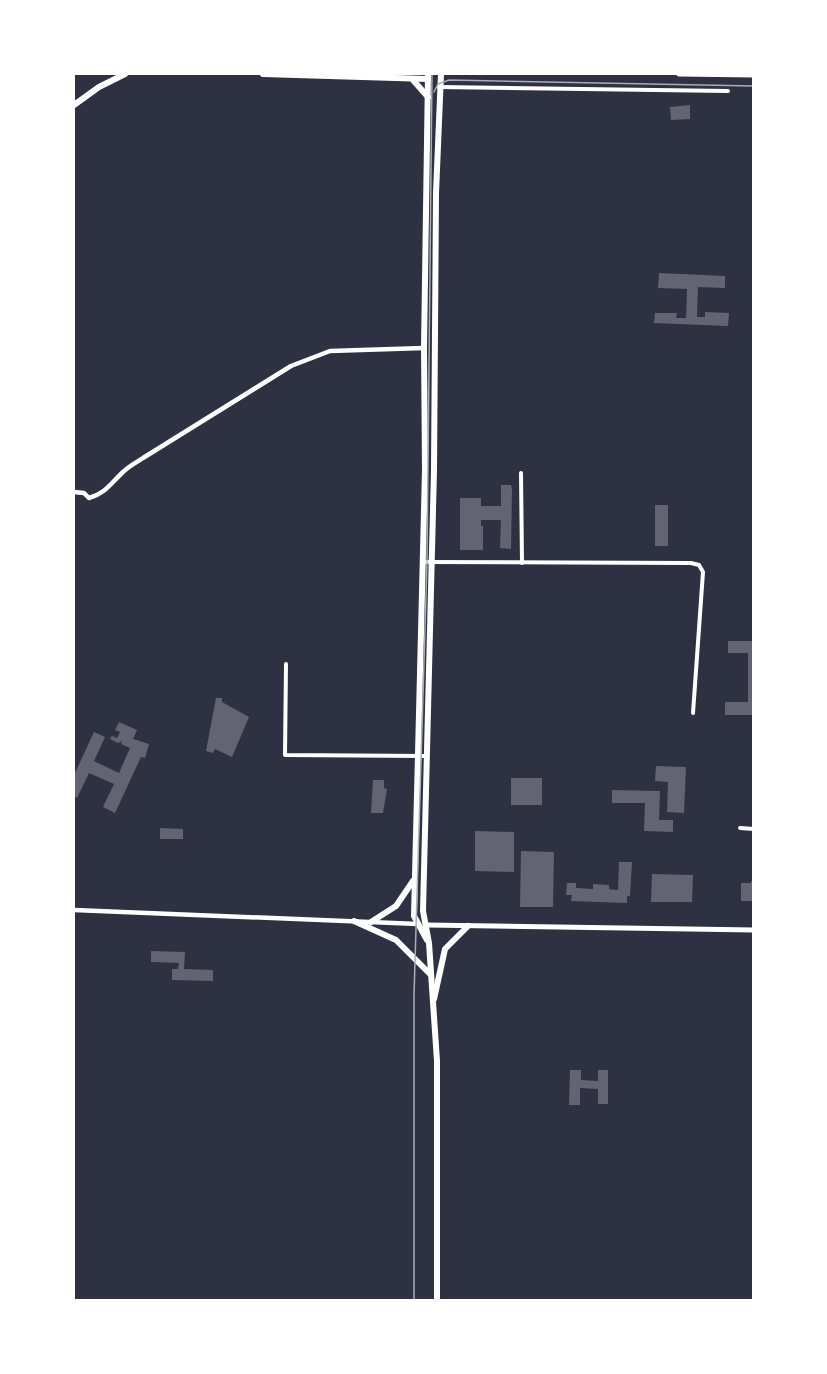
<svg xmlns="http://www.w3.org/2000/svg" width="827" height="1374" font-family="Arial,sans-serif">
<rect width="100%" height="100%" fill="#2d3142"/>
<!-- building -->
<g fill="#626471">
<polygon points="690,105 690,119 671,120 670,107"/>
<polygon points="659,273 725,276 725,288 698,287 697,317 705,317 705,312 729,313 728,326 654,323 655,313 677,313 676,318 686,318 687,289 658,288"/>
<polygon points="501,485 511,485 512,489 511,549 500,548 501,520 481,520 481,526 483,526 483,550 460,550 460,498 481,498 481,506 501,506"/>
<rect x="655" y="505" width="13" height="41"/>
<polygon points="728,641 753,641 754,715 725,715 725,702 748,702 748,653 728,653"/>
<polygon points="216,698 222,698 222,702 249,717 232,757 215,749 213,753 206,751"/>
<polygon points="119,722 137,730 133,739 149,744 145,758 141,757 115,813 103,807 114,784 89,773 77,798 74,796 74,775 94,732 105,737 94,761 119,773 130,748 121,744 122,741 118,743 110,739 112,736 117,738 120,732 115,730"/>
<polygon points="656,766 686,767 684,813 667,812 668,782 655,781"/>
<rect x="511" y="778" width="31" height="27"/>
<polygon points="373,780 384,780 384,788 387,789 383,813 371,813"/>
<polygon points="612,790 660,791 659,820 673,820 673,832 644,831 645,803 612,803"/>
<polygon points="160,828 183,829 183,839 160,839"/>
<polygon points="475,831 514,832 514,872 475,871"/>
<polygon points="521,851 554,852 553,907 520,907"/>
<polygon points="619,862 632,862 630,896 627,896 627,903 571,901 572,895 566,895 567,883 576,883 576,888 593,889 593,884 609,885 609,889 618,890"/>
<polygon points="652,874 693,875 692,902 651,902"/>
<polygon points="751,881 754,881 754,901 741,901 741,883 751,883"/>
<polygon points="151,951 185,952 184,969 213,970 213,981 172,980 172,969 178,969 179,963 151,962"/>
<polygon points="570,1070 581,1070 581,1080 598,1081 598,1070 608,1070 608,1104 598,1104 598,1089 580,1088 580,1105 569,1105"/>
</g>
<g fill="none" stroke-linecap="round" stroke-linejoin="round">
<!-- minor -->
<g stroke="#fff" stroke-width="4">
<polyline points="439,87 728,91"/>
<polyline points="521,473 522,563"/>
<polyline points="423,562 691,563 699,565 703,572 693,713"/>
<polyline points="286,664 285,755 426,756"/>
<polyline points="740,828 754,829"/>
</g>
<!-- tertiary -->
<g stroke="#fff" stroke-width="4.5">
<path d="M74,492L84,493L89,498C106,493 111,483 123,472C129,466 137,462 143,458L291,366L330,351L424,348"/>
<polyline points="74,910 418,924"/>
</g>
<!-- secondary -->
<g stroke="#fff" stroke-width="5">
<polyline points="679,74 754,75"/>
<polyline points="427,925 754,930"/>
</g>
<!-- primary -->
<g stroke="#fff" stroke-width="6">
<polyline points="263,74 428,79"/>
<polyline points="413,80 428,97"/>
<polyline points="74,105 99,87 125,74"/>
<polyline points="354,921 396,940 431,975"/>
<polyline points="371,922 396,906 413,881"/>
<polyline points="427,940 414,916 425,470 424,348 428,74"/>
<polyline points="434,999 445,949 468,926"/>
<polyline points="437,1300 437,1061 429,943 423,911 434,470 436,193 441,74"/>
</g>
<!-- tram -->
<g stroke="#abadb3" stroke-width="1.5">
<polyline points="434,92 438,84 449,80 754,86"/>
<polyline points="414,1300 414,995 427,562 432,74"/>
</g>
</g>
<!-- border -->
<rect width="827" height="1374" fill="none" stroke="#ffffff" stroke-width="150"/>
</svg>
